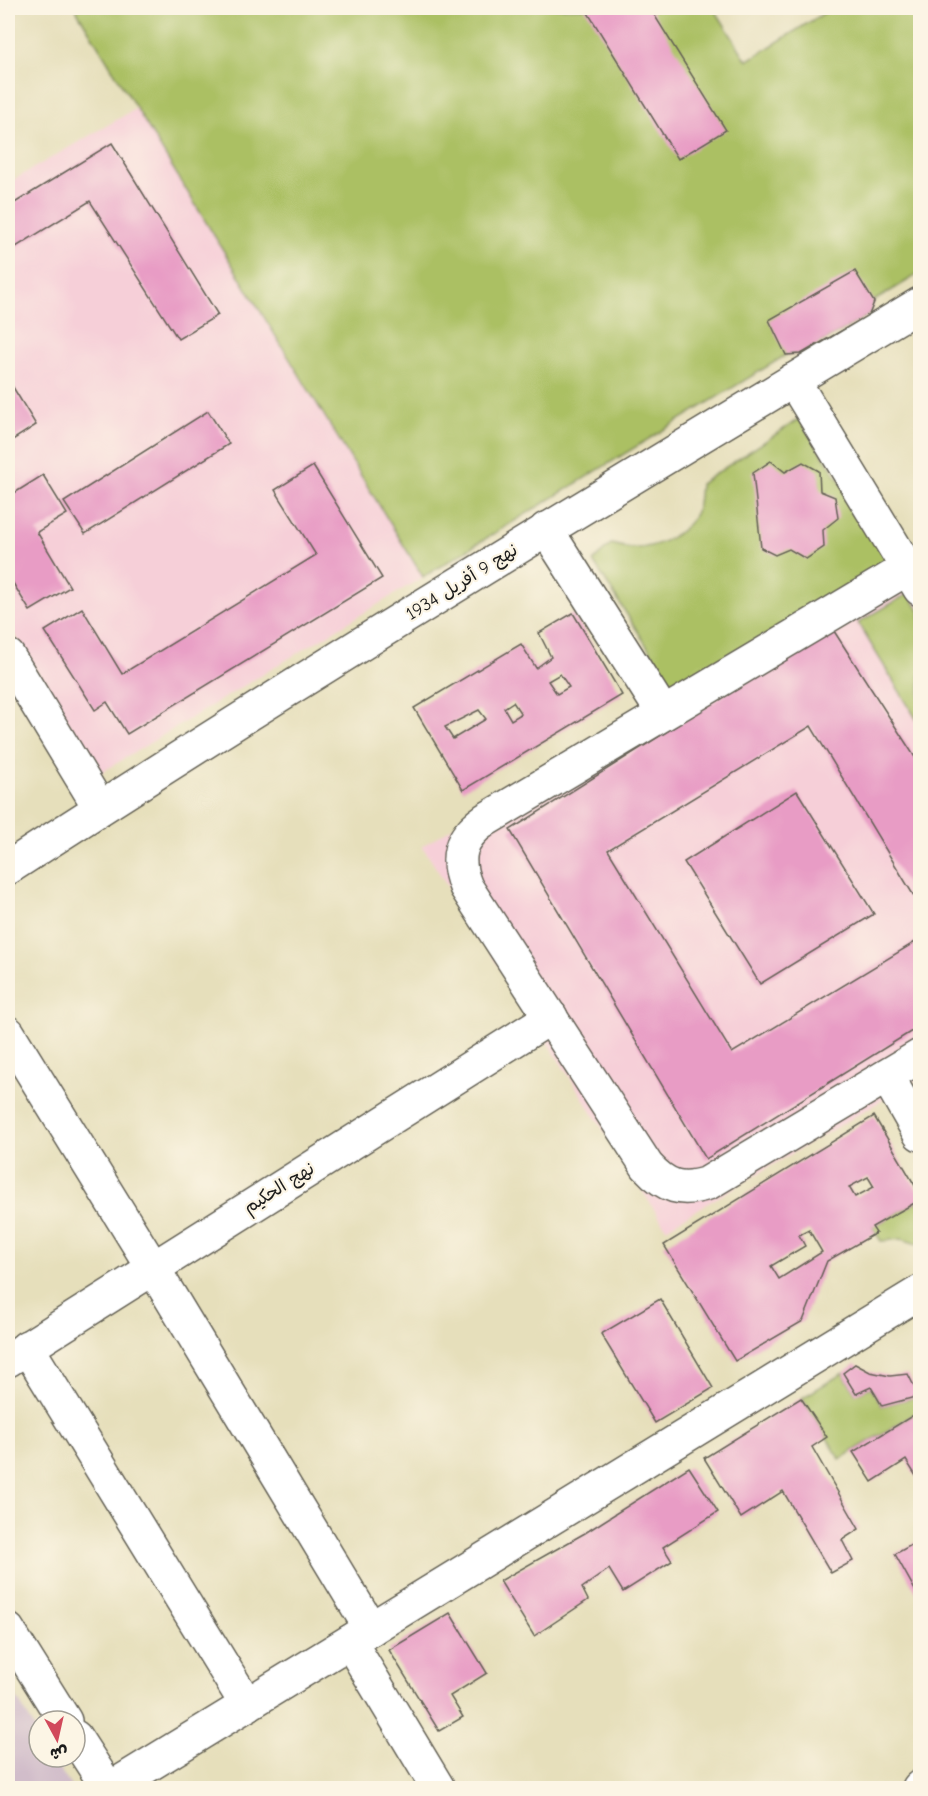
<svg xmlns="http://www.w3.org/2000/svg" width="928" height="1796" font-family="'Comic Neue','Playpen Sans Arabic',sans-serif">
<rect width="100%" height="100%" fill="#fcf5e5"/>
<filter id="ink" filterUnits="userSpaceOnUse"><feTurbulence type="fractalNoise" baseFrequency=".0167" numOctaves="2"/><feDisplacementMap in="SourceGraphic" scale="12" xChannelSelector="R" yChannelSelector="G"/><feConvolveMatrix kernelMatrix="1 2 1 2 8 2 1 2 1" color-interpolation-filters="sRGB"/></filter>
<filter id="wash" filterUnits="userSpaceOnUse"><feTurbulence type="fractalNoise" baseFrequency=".008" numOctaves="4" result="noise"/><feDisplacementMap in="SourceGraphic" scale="24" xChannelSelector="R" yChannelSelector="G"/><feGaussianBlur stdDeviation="1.35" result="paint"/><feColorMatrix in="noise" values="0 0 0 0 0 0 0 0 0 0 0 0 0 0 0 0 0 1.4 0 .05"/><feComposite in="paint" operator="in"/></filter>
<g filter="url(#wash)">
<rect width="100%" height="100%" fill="#e6dfbb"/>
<!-- built -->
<g fill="#f6cfd8">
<polygon points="137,108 423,577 99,774 8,624 8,183"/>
<polygon points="901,559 920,590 920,1078 666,1228 422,846"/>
</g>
<!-- industrial -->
<polygon fill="#d1bdca" points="8,1683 39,1735 39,1757 52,1757 72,1788 8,1788"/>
<!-- green -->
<g fill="#abc064" stroke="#646e40" stroke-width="1.5">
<polygon points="75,8 714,8 747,61 832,8 920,8 920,273 874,301 869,315 801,354 786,355 423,577"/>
<path d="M799,419L892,560L676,692L593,561L611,544C617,545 623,547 629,548C654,550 685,535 696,512C699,504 699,493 700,484Z"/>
<polygon points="909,593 920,612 920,725 858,623"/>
<polygon points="920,1200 920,1245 902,1239 881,1241 872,1227"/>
<polygon points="843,1373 856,1394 871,1387 882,1406 919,1396 920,1399 920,1411 840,1459 802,1398"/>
</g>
<g id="blocks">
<!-- building -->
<g fill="#e89cc5" fill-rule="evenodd">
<polygon points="585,8 650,8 726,130 678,159"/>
<polygon points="112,143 218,315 178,339 90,201 8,252 8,207"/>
<polygon points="855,271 874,302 869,315 801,354 786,355 769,320"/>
<polygon points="8,379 36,425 8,443"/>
<polygon points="208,411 229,444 85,534 64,502"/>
<polygon points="771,461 785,472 803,462 819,471 820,491 835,497 838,518 823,530 824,547 806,559 789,549 775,555 761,548 753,473"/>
<polygon points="313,466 382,578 127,734 107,702 95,710 45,631 82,608 122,674 316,555 275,490"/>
<polygon points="43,475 67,514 37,532 70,587 30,611 8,575 8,497"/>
<path d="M573,613L622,695L463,790L414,708L521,644L536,668L551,657L539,633ZM560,674L569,687L557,694L548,681ZM513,702L521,714L511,720L504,708ZM479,710L486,719L453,739L445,727Z"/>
<polygon points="832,628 920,765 920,906 811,726 608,850 732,1053 920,939 920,1026 706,1159 510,830"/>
<polygon points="797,791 874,914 760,984 684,862"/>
<path d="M874,1116L920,1194V1200L872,1227L876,1233L827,1261L803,1321L735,1361L664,1245ZM868,1177L874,1187L855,1197L849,1187ZM809,1230L822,1252L779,1279L771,1266L805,1246L799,1235Z"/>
<polygon points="660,1299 713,1388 655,1423 601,1334"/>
<polygon points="855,1364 870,1372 890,1376 908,1374 919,1396 882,1406 871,1387 856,1394 843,1373"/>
<polygon points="801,1398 827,1437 812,1447 859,1529 842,1540 853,1561 831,1573 783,1491 741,1518 704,1458"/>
<polygon points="920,1411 920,1473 916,1476 906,1460 872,1482 853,1452"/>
<polygon points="689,1467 718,1512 663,1547 672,1561 623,1592 609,1569 582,1588 588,1600 534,1636 500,1581 585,1533"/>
<polygon points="920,1540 920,1599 895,1554"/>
<polygon points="450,1613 487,1673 450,1696 463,1717 439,1731 389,1650"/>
</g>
</g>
</g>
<g filter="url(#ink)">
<use href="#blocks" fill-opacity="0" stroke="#636054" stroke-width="1.5"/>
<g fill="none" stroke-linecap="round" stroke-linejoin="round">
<!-- minor casing -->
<g stroke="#636054" stroke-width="36">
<g id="minor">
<polyline points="793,380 920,589"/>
<polyline points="546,529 663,713"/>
<path d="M908,568L485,820C459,838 454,858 466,887L647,1166C666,1187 681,1192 708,1183L920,1056"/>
<polyline points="8,656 100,808"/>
<path d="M8,868C308,673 614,488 920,304"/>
<polyline points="8,1033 153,1268 371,1629"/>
<polyline points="887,1076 920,1134"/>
<polyline points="27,1347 247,1705"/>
<polyline points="8,1360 551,1017"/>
<polyline points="8,1630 65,1721"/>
<polyline points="350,1642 438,1788"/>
<polyline points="75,1737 108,1788"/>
<polyline points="111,1788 920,1292"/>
<polyline points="919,1788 920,1787"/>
</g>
</g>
<!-- minor -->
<use href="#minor" stroke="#fff" stroke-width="33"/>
</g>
</g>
<g text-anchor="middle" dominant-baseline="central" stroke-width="4.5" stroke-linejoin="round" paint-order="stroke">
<!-- street labels -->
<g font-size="18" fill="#1c1c1c" stroke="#fcf5e5">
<text transform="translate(462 582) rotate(-32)">نهج 9 أفريل 1934</text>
<text transform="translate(279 1188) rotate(-32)">نهج الحكيم</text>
</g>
</g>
<!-- margin -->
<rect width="928" height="1796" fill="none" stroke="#fcf5e5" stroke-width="30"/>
<!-- north arrow -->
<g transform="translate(57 1739) rotate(172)"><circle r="28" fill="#fcf5e5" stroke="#a29e95" stroke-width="1.5"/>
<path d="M0-4.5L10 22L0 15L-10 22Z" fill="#d1495b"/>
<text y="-9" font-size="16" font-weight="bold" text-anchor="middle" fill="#1c1c1c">ش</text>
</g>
</svg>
